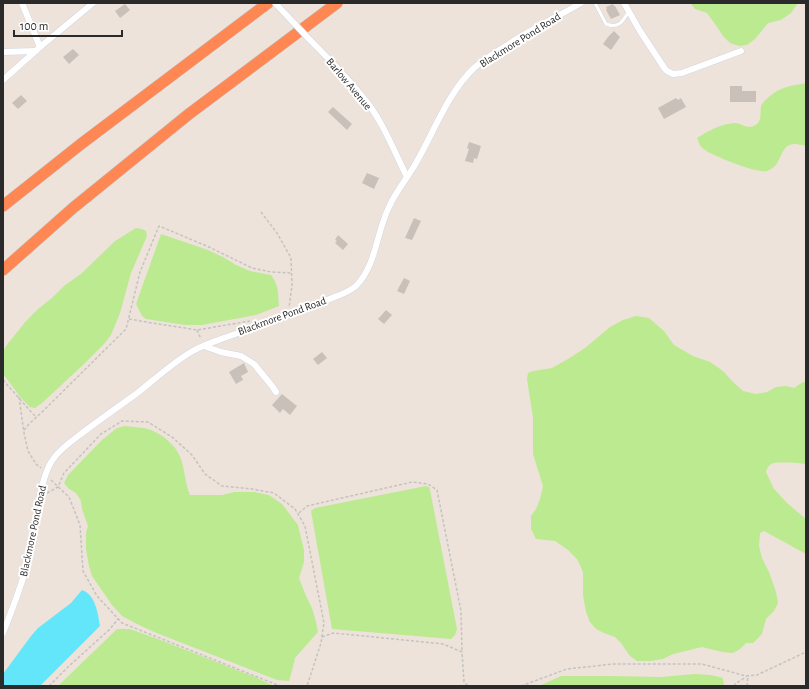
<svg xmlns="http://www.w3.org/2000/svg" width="809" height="689" font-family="'Alegreya Sans',sans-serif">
<rect width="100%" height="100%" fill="#eee3da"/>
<!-- green -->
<g fill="#bbea91">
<polygon points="690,3 798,3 791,13 781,20 768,23 755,39 747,45 739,46 730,43 723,36 715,24 707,13 695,9"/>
<path d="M806,83V146C802,145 798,144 794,144C782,144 781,160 775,166C773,168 769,170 767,171C758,174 713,156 705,150C700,147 699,143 697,138C708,131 721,124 734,123C743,123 748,131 757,124C762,120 760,112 761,106C763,101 774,92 779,90C787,86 797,85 806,83Z"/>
<polygon points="136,228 142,229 146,231 147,236 131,273 120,313 111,335 104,344 84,364 42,403 35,408 30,407 21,398 4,375 3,372 3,352 6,346 26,321 38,309 52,298 64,286 82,273 115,241"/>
<path d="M161,234L208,250L223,257L236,265L250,271L271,275C279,285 278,294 279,306L269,310L256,315L202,325H185L146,319L142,316L136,304Z"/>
<path d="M636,316L649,318L664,331L674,345L693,356L710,362L723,371L733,382L743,391L756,394L767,392L776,387L786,386L794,388L803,382H806V464C799,463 777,461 771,464C768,466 767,469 766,472L774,489L787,503L806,519V554L764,531L760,533L759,546L762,558L769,572L776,592L778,603L774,611L766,619L762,634L753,643H746L740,649L733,653L722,652L702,647L673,654L663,659L650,661H637L630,656L621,643L615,637L604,633L596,629L590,622L586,612L583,595V573L581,567L577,559L568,550L555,541L536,539L531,529V516L536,509L540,499L543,486L533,454V417L530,399L527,379L528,373L533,371L552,368L568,359L585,348L610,327L623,320Z"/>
<path d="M125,426C131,427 138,427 144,428C159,431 176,444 181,459C185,471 185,483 190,495H222L234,492H254L269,495L282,504L298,525L301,538L304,550V562L299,578L306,596L312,608L316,622L318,632L295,658L292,671L289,681L277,680L154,632L135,623L122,616L112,605L92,576L89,566L86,549V533L88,526L82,509L81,501L76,493L69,489L64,483L68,475L102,440L117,428Z"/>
<polygon points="426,486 429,487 430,490 457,629 455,635 451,639 332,629 311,511 315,508"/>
<polygon points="117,629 130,629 158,639 255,677 274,686 58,686"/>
<polygon points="694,674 711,675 723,678 724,686 539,686 561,676 610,676 661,677"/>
</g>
<!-- water -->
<path fill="#63e6fa" d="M82,590C95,594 98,613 100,626L40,686H3V674L31,636L38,628L71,603Z"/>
<!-- building -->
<g fill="#c9c0ba">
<polygon points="125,4 130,10 120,18 115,11"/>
<polygon points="613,4 614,6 615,6 620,15 611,19 606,10 607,9 606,7"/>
<polygon points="614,31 620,37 611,50 603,44 608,37"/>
<polygon points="73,49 79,55 69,64 63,57"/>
<polygon points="730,86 742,86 742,91 756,91 756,102 730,102"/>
<polygon points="21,95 27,101 18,109 12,103"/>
<polygon points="676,98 678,100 681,98 686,107 664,119 658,108"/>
<polygon points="333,107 352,124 347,130 328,112"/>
<polygon points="469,142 481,146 477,159 474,158 473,163 465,161 469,149 467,148"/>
<polygon points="367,173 379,178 374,189 362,183"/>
<polygon points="414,218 421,221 412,240 405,238"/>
<polygon points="338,235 348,244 343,250 335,243 337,241 335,240"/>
<polygon points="404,278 410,281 404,294 397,291"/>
<polygon points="386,310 392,315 384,324 378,319"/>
<polygon points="322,352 327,358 318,365 313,359"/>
<polygon points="244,363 248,372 241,376 243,380 236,384 229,372"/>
<polygon points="282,394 297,406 290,415 283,409 280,413 272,405"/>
</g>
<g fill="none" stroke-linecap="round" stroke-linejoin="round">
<!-- lane casing -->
<g stroke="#d0d6e4" stroke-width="4">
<path id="lane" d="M595,3L606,24C619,29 623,21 629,11"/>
</g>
<!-- street casing -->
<g stroke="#d0d6e4" stroke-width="7">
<g id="street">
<polyline points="22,3 40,47"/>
<polyline points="624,3 640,31 665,69 667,71 673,74 682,73 741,51"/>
<path d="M310,40C328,58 350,80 366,101C383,122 395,153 407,177"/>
<polyline points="3,52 36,51"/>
<polyline points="3,80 40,47 93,3"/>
<polyline points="204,346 221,352 241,356 254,364 272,386 276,392"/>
<path d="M3,633C15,603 26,574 33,542C38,517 38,490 49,466C55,453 69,443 81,434C99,420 118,407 136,394C154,380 171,364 191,352C201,346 213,342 224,338C260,325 297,313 332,298C340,295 349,292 356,286C377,264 376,233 389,207C395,193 405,181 413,168C433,135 447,93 475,67C486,58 497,51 509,44C532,29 557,17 581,3"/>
</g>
</g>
<!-- highway casing -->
<g stroke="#c3c3c3" stroke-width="12">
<g id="highway">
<polyline points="3,206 81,144 268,3"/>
<polyline points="3,270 73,208 189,114 337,3"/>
</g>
</g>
<!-- path -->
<g stroke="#c3c3c3" stroke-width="1.5" stroke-dasharray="3 2" stroke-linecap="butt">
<polyline points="261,212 277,233 291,258 292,285 289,308"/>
<polyline points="129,319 152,323 197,330 250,321"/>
<polyline points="197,330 201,339"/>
<polyline points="3,380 33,414 37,417"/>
<polyline points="19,397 24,433 28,451 36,464 41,468"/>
<polyline points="24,430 29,424 41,413 126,329 140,272 159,226 209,247 252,268 271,272 292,273"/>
<polyline points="51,480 69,497 80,525 83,571 97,596 122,623 280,686"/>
<polyline points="47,493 58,487 64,473 101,434 122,421 148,422 172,437 192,455 205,474 222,486 252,489 274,493 295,509 305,526 324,623 321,643 307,686"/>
<polyline points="299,513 307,506 412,482 428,484 437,490 461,611 462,652"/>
<polyline points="322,637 333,633 443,644 462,652 464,682 468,686"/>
<polyline points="49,686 69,666 110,629 118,619"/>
<polyline points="521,686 567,669 613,664 702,664 746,676 757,675 806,652"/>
<polyline points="734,686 735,684 746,677"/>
<polyline points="747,686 748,675"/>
</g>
<!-- lane -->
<use href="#lane" stroke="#fff" stroke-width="3"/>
<!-- street -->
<use href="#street" stroke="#fff" stroke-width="6"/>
<!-- highway -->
<use href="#highway" stroke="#ff8754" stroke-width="11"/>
<!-- street-bridge casing -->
<g stroke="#d0d6e4" stroke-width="7" stroke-linecap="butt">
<polyline id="street-bridge" points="275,3 310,40"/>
</g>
<!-- street-bridge -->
<use href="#street-bridge" stroke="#fff" stroke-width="6"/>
</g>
<g text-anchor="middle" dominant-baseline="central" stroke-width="4" stroke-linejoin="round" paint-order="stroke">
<!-- street labels -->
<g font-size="11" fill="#2a2a2a" stroke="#fff">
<text transform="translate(520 40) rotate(-32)">Blackmore Pond Road</text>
<text transform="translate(349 84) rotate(50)">Barlow Avenue</text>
<text transform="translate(282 316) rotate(-20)">Blackmore Pond Road</text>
<text transform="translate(33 531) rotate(-78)">Blackmore Pond Road</text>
</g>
</g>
<!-- border -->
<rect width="809" height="689" fill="none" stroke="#2a2a2a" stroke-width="8"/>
<!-- scale -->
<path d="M14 30v6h108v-6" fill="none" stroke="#2a2a2a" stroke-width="2"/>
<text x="20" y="30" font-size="12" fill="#2a2a2a" stroke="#ffffff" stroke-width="3" paint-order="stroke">100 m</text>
</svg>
